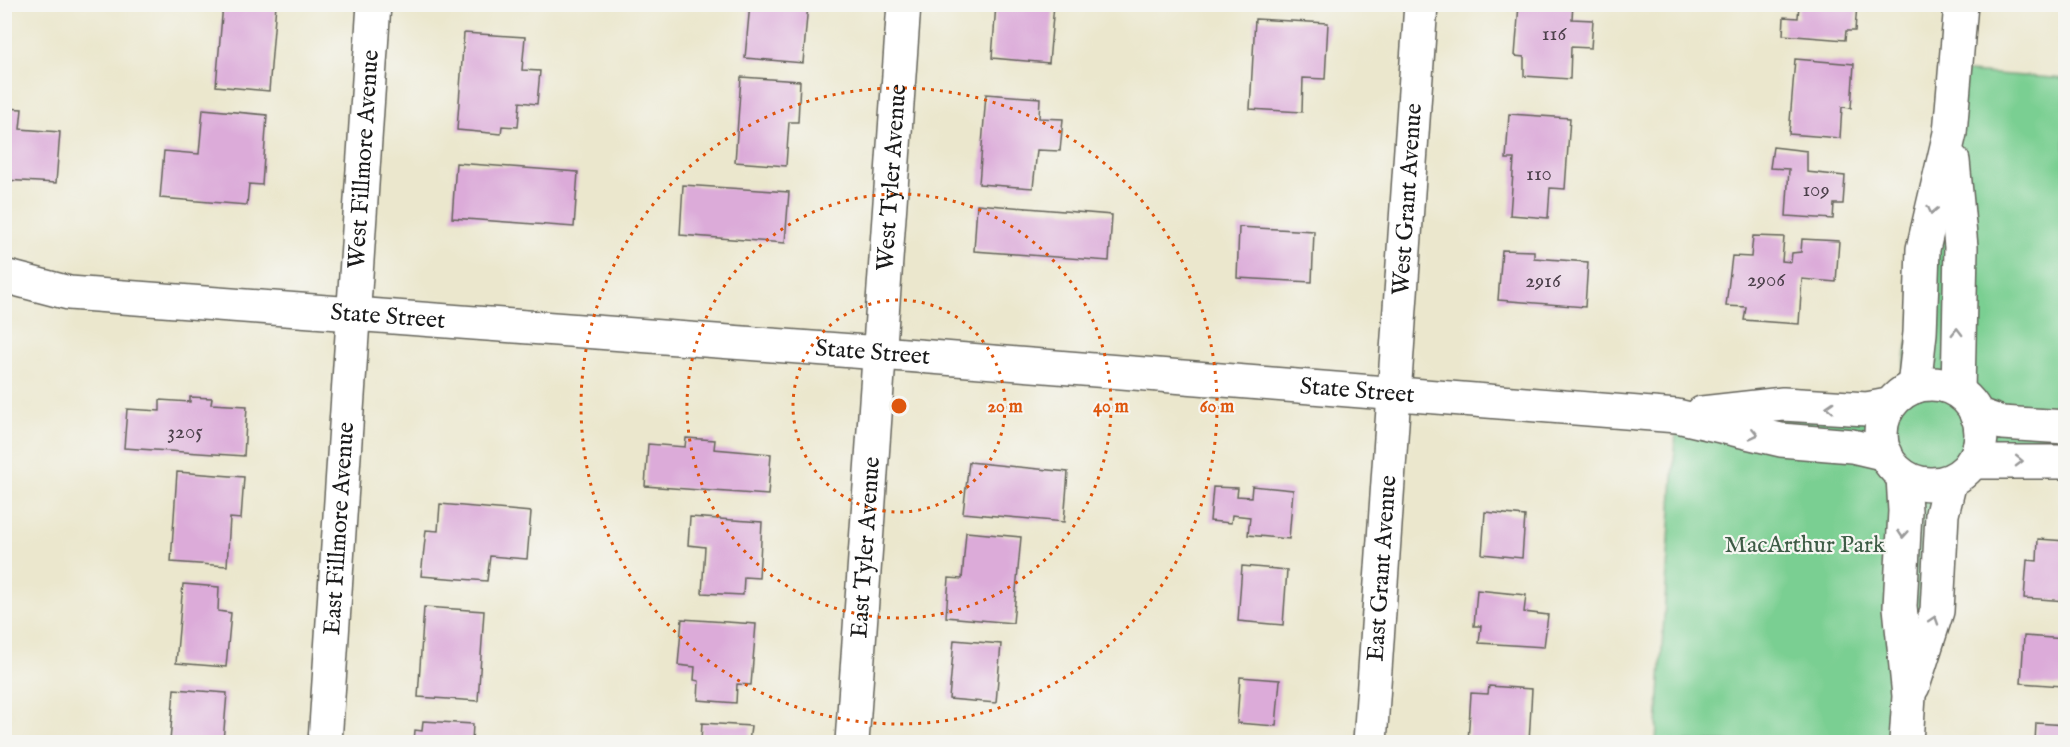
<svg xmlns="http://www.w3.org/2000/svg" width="2070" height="747" font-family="'IM FELL English',serif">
<rect width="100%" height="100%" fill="#f6f6f2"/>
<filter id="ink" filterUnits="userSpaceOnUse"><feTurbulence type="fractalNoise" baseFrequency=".0167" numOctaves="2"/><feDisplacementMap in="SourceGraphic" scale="12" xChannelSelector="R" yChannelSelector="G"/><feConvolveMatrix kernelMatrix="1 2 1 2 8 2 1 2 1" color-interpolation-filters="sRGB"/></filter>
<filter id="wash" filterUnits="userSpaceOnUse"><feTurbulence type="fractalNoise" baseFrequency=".008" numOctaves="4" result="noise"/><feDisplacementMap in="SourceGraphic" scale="24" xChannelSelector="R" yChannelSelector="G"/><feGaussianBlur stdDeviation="1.35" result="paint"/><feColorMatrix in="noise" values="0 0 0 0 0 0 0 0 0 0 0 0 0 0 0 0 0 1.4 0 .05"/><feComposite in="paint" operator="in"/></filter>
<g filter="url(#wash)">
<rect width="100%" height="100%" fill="#ebe7cd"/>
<!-- green -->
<polygon fill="#7acf92" stroke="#4b7657" stroke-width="1.5" points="1955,71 2065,79 2065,462 1963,473 1906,742 1656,742 1677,416 1899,394"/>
<g id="blocks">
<!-- building -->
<g fill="#dcabd9">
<polygon points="4,4 9,4 6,45 4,45"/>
<polygon points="223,4 276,4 269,91 216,86"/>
<polygon points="750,4 808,4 803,63 745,58"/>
<polygon points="996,4 1054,4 1049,63 992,58"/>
<polygon points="1519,4 1573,4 1572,19 1593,20 1591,48 1571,47 1570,79 1524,76 1524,57 1515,56"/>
<polygon points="1799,4 1857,4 1855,31 1846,31 1845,40 1783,35 1784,17 1798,18"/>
<polygon points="1255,19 1328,23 1325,79 1303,78 1302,112 1250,109"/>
<polygon points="464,33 525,37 522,70 540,71 537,104 520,102 518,127 502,126 501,134 457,130"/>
<polygon points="1795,59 1854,64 1851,108 1842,107 1840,138 1789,134"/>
<polygon points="741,77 800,81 798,122 789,122 786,166 735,162"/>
<polygon points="986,94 1040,98 1039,118 1063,119 1060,151 1037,150 1033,188 979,184"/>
<polygon points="4,108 22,109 20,129 60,132 56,183 4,180"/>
<polygon points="203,109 267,115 262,185 249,184 247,205 160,198 164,151 199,154"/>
<polygon points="1509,114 1570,118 1565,189 1550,188 1548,218 1510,215 1514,159 1506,159"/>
<polygon points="1773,147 1807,151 1807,172 1845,176 1843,204 1834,204 1833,219 1786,216 1789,169 1770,168"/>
<polygon points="456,163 578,172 574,227 452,218"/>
<polygon points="683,185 789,192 785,243 680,235"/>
<polygon points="977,204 1112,215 1109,261 974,251"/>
<polygon points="1239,227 1314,231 1312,282 1237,278"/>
<polygon points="1753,236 1784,237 1782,261 1791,262 1792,253 1801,252 1802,239 1839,241 1836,282 1802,279 1799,324 1744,320 1746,307 1726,306 1732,256 1751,257"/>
<polygon points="1502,250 1534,251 1534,258 1588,262 1585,307 1498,300"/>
<polygon points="4,391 8,391 6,409 4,409"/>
<polygon points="190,397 212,398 211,404 247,406 244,456 124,448 127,409 160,411 160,400 190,402"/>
<polygon points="686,438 715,440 714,449 771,454 768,495 645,486 648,444 685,447"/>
<polygon points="969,462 1068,472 1064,522 963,513"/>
<polygon points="177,472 244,477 241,519 230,518 227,566 171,562"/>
<polygon points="1252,486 1293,490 1289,539 1248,535 1250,517 1232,515 1231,523 1210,521 1213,487 1238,488 1237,496 1251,497"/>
<polygon points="440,504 531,512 527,559 490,556 487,581 421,576 426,530 438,531"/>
<polygon points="1485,512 1525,516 1522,558 1482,554"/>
<polygon points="690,517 762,522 759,578 744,577 743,595 702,593 705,547 688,545"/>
<polygon points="966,532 1021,537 1013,623 946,617 949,578 962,579"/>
<polygon points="2038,539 2066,541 2066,601 2024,598 2027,560 2037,561"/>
<polygon points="1242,566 1287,570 1283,625 1238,621"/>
<polygon points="183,584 219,587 218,611 231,613 226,667 176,663"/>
<polygon points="1477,590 1526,595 1524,612 1548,615 1544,647 1479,643 1481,626 1474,626"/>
<polygon points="424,607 484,611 478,701 418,697"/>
<polygon points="682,619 756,624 751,685 737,684 736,703 698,700 699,681 694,680 695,667 678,665"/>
<polygon points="2024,636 2065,639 2062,686 2021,683"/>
<polygon points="954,640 1001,644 996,703 949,699"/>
<polygon points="1240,677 1280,680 1276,726 1237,723"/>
<polygon points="1489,686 1532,689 1529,742 1468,742 1471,693 1488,694"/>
<polygon points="174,689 227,693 223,742 170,742"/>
<polygon points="423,721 473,724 472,742 414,742 415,730 422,731"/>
<polygon points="702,723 751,726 749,742 701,742"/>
<polygon points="2036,723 2066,725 2066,742 2035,742"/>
</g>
</g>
</g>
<g filter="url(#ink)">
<use href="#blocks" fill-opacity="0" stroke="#64635a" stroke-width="1.5"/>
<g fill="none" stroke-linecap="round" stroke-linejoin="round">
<!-- street casing -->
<g stroke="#64635a" stroke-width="36">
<g id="street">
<polyline points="1953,161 1961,247 1958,391"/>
<polyline points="1914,387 1920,333 1923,249 1950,133 1961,4"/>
<polyline points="1903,476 1905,511 1900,607 1909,696 1906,742"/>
<polyline points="1913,686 1937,611 1942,514 1950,481"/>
<path id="s1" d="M325,742L374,4"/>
<path id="s2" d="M852,742L904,4"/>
<path id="s3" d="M1370,742L1421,4"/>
</g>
</g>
<!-- secondary casing -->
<g stroke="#64635a" stroke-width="36">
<g id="secondary">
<path id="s4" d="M4,276L69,293L880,353L1677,416L1781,440L1852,446L1886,454"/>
<circle cx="1931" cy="434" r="50"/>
<polyline points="1702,413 1783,404 1867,409 1888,405"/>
<polyline points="1976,414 2002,423 2066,427"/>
<polyline points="1972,462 2066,462"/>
</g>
</g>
<!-- street -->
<use href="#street" stroke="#fff" stroke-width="33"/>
<!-- secondary -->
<use href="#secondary" stroke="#fff" stroke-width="33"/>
</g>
<!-- one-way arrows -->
<defs><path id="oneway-chevron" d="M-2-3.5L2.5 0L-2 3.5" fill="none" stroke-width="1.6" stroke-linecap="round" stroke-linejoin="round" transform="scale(1.5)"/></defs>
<g stroke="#999">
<use href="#oneway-chevron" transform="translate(1932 210) rotate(103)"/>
<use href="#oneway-chevron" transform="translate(1957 332) rotate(-89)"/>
<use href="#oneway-chevron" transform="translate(1830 407) rotate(-177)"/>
<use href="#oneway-chevron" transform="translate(1754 434) rotate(13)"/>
<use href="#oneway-chevron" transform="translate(2019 461) rotate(1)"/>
<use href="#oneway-chevron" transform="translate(1903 534) rotate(94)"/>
<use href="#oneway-chevron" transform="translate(1934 620) rotate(-72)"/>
</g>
</g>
<!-- distance rings -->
<g fill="none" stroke="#de560d" stroke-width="3" stroke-dasharray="3 6">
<circle cx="899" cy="406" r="106"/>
<circle cx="899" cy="406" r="212"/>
<circle cx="899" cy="406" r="318"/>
</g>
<g text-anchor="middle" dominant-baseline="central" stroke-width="4.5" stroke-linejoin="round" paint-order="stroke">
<!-- number labels -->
<g font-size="21" fill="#4c404b">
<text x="1554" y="34">116</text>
<text x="1539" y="174">110</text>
<text x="1816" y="190">109</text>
<text x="1766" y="280">2906</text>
<text x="1543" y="281">2916</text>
<text x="185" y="432">3205</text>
</g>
<!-- street labels -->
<g font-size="24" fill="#1c1c1c" stroke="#f6f6f2">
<text stroke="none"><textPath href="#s1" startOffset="584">West Fillmore Avenue</textPath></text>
<text stroke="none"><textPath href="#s2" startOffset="566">West Tyler Avenue</textPath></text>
<text stroke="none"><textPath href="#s3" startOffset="544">West Grant Avenue</textPath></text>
<text stroke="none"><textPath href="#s4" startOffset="387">State Street</textPath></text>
<text stroke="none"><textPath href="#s4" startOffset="873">State Street</textPath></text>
<text stroke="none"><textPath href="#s4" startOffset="1359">State Street</textPath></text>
<text stroke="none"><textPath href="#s1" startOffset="214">East Fillmore Avenue</textPath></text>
<text stroke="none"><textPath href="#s2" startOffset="195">East Tyler Avenue</textPath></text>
<text stroke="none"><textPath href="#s3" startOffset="174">East Grant Avenue</textPath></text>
</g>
<!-- park labels -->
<g font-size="24" fill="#3d5b45" stroke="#f6f6f2">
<text x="1805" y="545">MacArthur Park</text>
</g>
</g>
<circle cx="899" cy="406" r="9" fill="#de560d" stroke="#f6f6f2" stroke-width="3"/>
<g font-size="18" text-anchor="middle" font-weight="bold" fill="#de560d" stroke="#f6f6f2" stroke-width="4.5" stroke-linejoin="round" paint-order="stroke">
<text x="1005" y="412">20 m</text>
<text x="1111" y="412">40 m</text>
<text x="1217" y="412">60 m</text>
</g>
<!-- margin -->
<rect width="2070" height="747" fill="none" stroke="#f6f6f2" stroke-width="24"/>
</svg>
